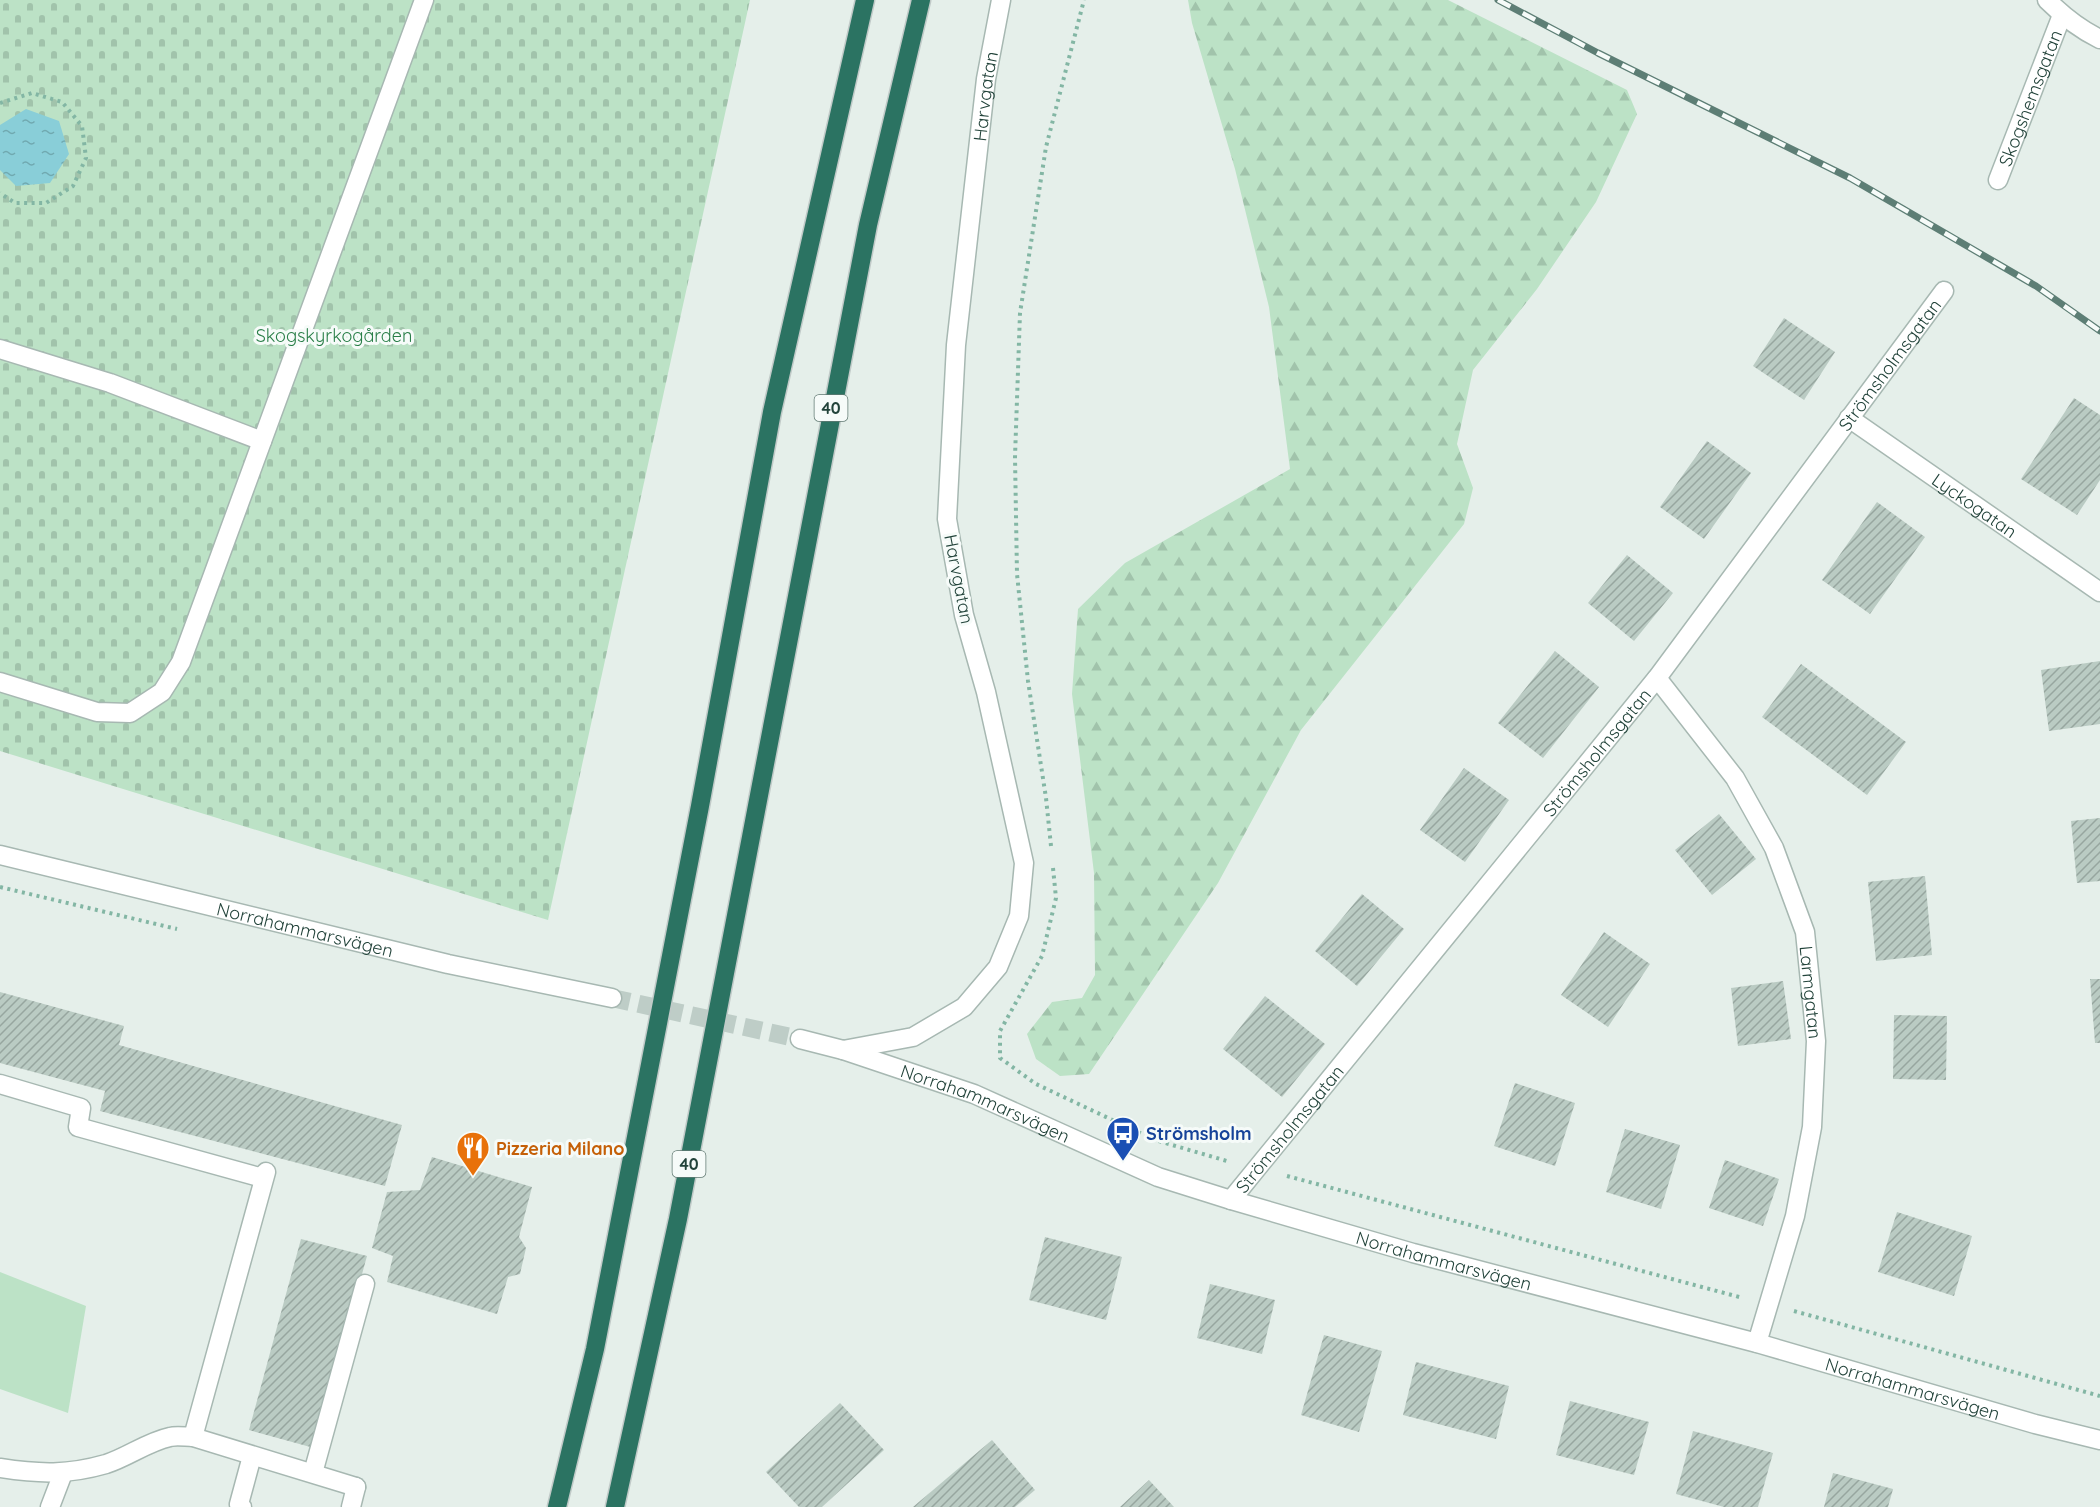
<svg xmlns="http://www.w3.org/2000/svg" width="2100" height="1507" font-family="Quicksand,sans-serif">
<defs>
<pattern id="forest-firs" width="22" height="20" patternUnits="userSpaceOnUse" patternTransform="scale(1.5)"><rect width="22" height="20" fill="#bce2c6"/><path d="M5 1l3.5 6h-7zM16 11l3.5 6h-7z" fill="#a1c3ab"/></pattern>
<pattern id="cemetery-stones" width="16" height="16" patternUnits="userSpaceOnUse" patternTransform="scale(1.5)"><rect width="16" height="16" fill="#bce2c6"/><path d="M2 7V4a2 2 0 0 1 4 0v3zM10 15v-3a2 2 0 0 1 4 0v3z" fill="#a1c3ab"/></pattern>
<pattern id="water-ripples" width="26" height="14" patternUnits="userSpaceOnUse" patternTransform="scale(1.5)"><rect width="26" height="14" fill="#89ced8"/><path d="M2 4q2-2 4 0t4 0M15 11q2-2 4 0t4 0" fill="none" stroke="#70a9b0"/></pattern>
<pattern id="building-hatch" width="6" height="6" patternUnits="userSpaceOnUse" patternTransform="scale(1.5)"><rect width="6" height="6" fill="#bacbc3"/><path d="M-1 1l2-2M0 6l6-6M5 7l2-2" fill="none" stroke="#97a69f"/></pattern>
</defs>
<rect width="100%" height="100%" fill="#e5efea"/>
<!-- forest -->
<polygon fill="url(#forest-firs)" points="1188,0 1448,0 1627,90 1637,114 1596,202 1537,289 1473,370 1457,444 1473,488 1464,524 1301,730 1218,883 1089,1074 1060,1076 1036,1059 1027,1034 1052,1002 1082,998 1095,975 1094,873 1072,694 1078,609 1125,563 1290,469 1269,307 1235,169 1192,23"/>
<!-- cemetery -->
<polygon fill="url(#cemetery-stones)" points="0,0 750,0 548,920 0,751"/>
<!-- green -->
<polygon fill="#bce2c6" points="0,1272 86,1306 68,1413 0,1389"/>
<!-- water -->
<polygon fill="url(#water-ripples)" points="26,109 59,121 69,154 50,183 16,186 0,170 0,125"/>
<!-- building -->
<g fill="url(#building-hatch)">
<polygon points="1784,318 1835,352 1804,400 1753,366"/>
<polygon points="2074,398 2100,415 2100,480 2077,515 2021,479"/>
<polygon points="1707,441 1751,473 1704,539 1660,507"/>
<polygon points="1877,502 1925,537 1870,614 1822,580"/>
<polygon points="1627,555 1673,593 1634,641 1588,603"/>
<polygon points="1555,651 1599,687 1543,758 1498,723"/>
<polygon points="2100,661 2100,724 2049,731 2041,670"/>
<polygon points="1801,664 1906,742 1867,795 1762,717"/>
<polygon points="1464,768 1509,800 1465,862 1420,830"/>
<polygon points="1719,814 1756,859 1712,895 1675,850"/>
<polygon points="2100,818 2100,881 2077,883 2071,821"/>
<polygon points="1925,876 1932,955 1876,961 1868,882"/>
<polygon points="1362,894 1404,929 1357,986 1315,951"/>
<polygon points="1604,932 1650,964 1608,1027 1561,995"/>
<polygon points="2090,979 2100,979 2100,1043 2095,1043"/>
<polygon points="1783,981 1791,1039 1738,1046 1731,988"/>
<polygon points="0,992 124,1026 119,1045 402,1125 385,1186 100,1111 105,1091 0,1063"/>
<polygon points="1265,996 1325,1044 1282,1097 1223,1049"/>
<polygon points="1894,1015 1947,1016 1946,1080 1893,1079"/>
<polygon points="1515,1083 1575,1103 1555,1166 1494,1146"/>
<polygon points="1625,1129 1680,1145 1661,1209 1606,1192"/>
<polygon points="432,1157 532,1187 519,1237 526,1248 520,1274 508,1277 497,1314 387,1282 393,1256 372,1248 387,1192 420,1190"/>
<polygon points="1725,1160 1779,1179 1763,1226 1709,1208"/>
<polygon points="1897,1212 1972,1236 1954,1296 1878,1272"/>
<polygon points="1045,1237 1122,1257 1106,1320 1029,1300"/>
<polygon points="301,1239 367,1256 314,1448 249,1430"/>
<polygon points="1210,1284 1275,1300 1262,1354 1197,1338"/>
<polygon points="1324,1335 1382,1351 1359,1432 1301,1415"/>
<polygon points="1416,1362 1509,1386 1496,1439 1403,1415"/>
<polygon points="1570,1401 1649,1422 1634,1475 1556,1455"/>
<polygon points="840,1403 884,1450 822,1507 799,1507 766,1472"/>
<polygon points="1693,1431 1773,1453 1758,1507 1724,1507 1676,1494"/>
<polygon points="992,1440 1035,1490 1015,1507 913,1507"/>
<polygon points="1833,1473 1893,1489 1888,1507 1824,1507"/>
<polygon points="1149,1480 1174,1507 1120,1507"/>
</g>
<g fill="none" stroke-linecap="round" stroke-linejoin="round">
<!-- tertiary-tunnel -->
<polyline stroke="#becdc7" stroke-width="18" stroke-dasharray="18 9" stroke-linecap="butt" points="612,998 800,1039"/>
<!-- service casing -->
<g stroke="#a7b8b2" stroke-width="21">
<g id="service">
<polyline points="0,349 110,383 262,441"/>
<polyline points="0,682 97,712 130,713 162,692 181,662 424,0"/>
<polyline points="0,1084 81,1108 78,1127 263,1178"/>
<polyline points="193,1437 266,1172"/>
<path d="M0,1468C39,1474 68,1475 106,1464C128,1457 147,1442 170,1437C177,1435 186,1437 193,1437L356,1487"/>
<polyline points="313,1473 365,1284"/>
<polyline points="50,1507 63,1473"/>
<polyline points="242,1507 239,1504 252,1456"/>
</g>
</g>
<!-- minor casing -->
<g stroke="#a7b8b2" stroke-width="21">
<g id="minor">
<path d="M2047,0C2063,16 2079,29 2100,39"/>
<path id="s1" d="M1998,180L2062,15"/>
<path id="s2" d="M1849,418L2100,592"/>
<path id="s3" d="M1657,678L1735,778L1774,848L1805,932L1816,1041L1812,1127L1795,1216L1757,1343"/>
<path id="s4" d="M843,1050L974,1094L1158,1177L1231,1200L1413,1253L1757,1343L2035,1424L2100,1440"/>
<path id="s5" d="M1231,1200L1657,678L1944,291"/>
<polyline points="351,1507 356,1487"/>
</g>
</g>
<!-- tertiary casing -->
<g stroke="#a7b8b2" stroke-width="21">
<g id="tertiary">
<path id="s6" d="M0,855L448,964L612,998"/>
<path id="s7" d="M800,1039L843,1050L913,1037L964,1007L998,967L1019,916L1024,863L986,692L964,615L947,519L956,345L986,79L1001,0"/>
</g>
</g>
<!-- motorway casing -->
<g stroke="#c1cac8" stroke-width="21">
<g id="motorway">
<polyline points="557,1507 595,1349 700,806 772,412 865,0"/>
<polyline points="615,1507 678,1219 868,225 921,0"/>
</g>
</g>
<!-- path -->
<g stroke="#83b6a4" stroke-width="4" stroke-dasharray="3 4.5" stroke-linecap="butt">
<polyline points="0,103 32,93 62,102 82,126 86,158 73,186 46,203 15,203 0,193"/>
<polyline points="1051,846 1046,798 1028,681 1017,574 1015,457 1020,313 1046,147 1084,0"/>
<polyline points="1053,868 1056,898 1042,956 1000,1031 1000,1058 1036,1084 1155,1140 1227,1161"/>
<polyline points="0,887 177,929"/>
<polyline points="1287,1176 1743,1298"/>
<polyline points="1794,1311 2100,1396"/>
</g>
<!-- service -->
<use href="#service" stroke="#fff" stroke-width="18"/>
<!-- minor -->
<use href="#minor" stroke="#fff" stroke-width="18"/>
<!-- tertiary -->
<use href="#tertiary" stroke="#fff" stroke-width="18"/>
<!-- motorway -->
<use href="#motorway" stroke="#2b7362" stroke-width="18"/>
<!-- rail casing -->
<g stroke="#5d7e75" stroke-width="7">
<polyline id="rail" points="1498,0 1598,53 1850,178 2036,286 2100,331"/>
</g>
<!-- rail -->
<use href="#rail" stroke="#f6fbf9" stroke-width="4.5" stroke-dasharray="14" stroke-linecap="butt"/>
</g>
<!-- icons -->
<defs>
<g id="bus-pin" transform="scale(1.725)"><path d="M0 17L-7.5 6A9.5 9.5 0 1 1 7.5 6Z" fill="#1a4fb4" stroke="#f6fbf9"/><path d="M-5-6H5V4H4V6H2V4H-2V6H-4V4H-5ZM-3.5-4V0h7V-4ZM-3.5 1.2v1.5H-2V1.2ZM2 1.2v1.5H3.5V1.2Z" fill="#fff"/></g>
<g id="restaurant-pin" transform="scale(1.725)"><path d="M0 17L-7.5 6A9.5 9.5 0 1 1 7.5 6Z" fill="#e8710a" stroke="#f6fbf9"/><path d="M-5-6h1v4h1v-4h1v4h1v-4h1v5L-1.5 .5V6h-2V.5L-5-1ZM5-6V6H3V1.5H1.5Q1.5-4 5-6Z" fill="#fff"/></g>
</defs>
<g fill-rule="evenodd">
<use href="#bus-pin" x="1123" y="1133"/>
<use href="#restaurant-pin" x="473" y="1148"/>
</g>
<g text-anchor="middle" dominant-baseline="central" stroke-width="6" stroke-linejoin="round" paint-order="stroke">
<!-- shield labels -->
<g fill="#f6fbf9" stroke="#627a73" stroke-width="1.5">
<rect x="814.5" y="395" width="33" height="26" rx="4.5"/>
<rect x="672.5" y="1151" width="33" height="26" rx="4.5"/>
</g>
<g font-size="16" font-weight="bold" fill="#22433a">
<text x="831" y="408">40</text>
<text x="689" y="1164">40</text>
</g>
<!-- street labels -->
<g font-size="18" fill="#22433a" stroke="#f6fbf9">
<text stroke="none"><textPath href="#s7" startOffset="1113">Harvgatan</textPath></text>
<text stroke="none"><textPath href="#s1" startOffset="88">Skogshemsgatan</textPath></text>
<text stroke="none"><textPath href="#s5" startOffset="1064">Strömsholmsgatan</textPath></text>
<text stroke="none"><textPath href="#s2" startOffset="153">Lyckogatan</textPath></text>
<text transform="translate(959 579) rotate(79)">Harvgatan</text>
<text stroke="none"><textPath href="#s5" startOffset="578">Strömsholmsgatan</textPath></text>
<text stroke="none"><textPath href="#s6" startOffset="314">Norrahammarsvägen</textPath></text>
<text stroke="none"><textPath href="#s3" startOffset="357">Larmgatan</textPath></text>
<text stroke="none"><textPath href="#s4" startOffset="152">Norrahammarsvägen</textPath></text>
<text stroke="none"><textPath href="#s5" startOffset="92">Strömsholmsgatan</textPath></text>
<text stroke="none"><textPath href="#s4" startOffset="638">Norrahammarsvägen</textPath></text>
<text stroke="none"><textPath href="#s4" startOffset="1124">Norrahammarsvägen</textPath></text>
</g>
<!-- park labels -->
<g font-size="18" fill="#287e47" stroke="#f6fbf9">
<text x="334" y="335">Skogskyrkogården</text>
</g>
<!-- transit labels -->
<g font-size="18" font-weight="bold" fill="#164399" stroke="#f6fbf9" text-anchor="start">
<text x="1146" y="1133">Strömsholm</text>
</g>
<!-- food labels -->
<g font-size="18" font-weight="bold" fill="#c56008" stroke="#f6fbf9" text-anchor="start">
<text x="496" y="1148">Pizzeria Milano</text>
</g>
</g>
</svg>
